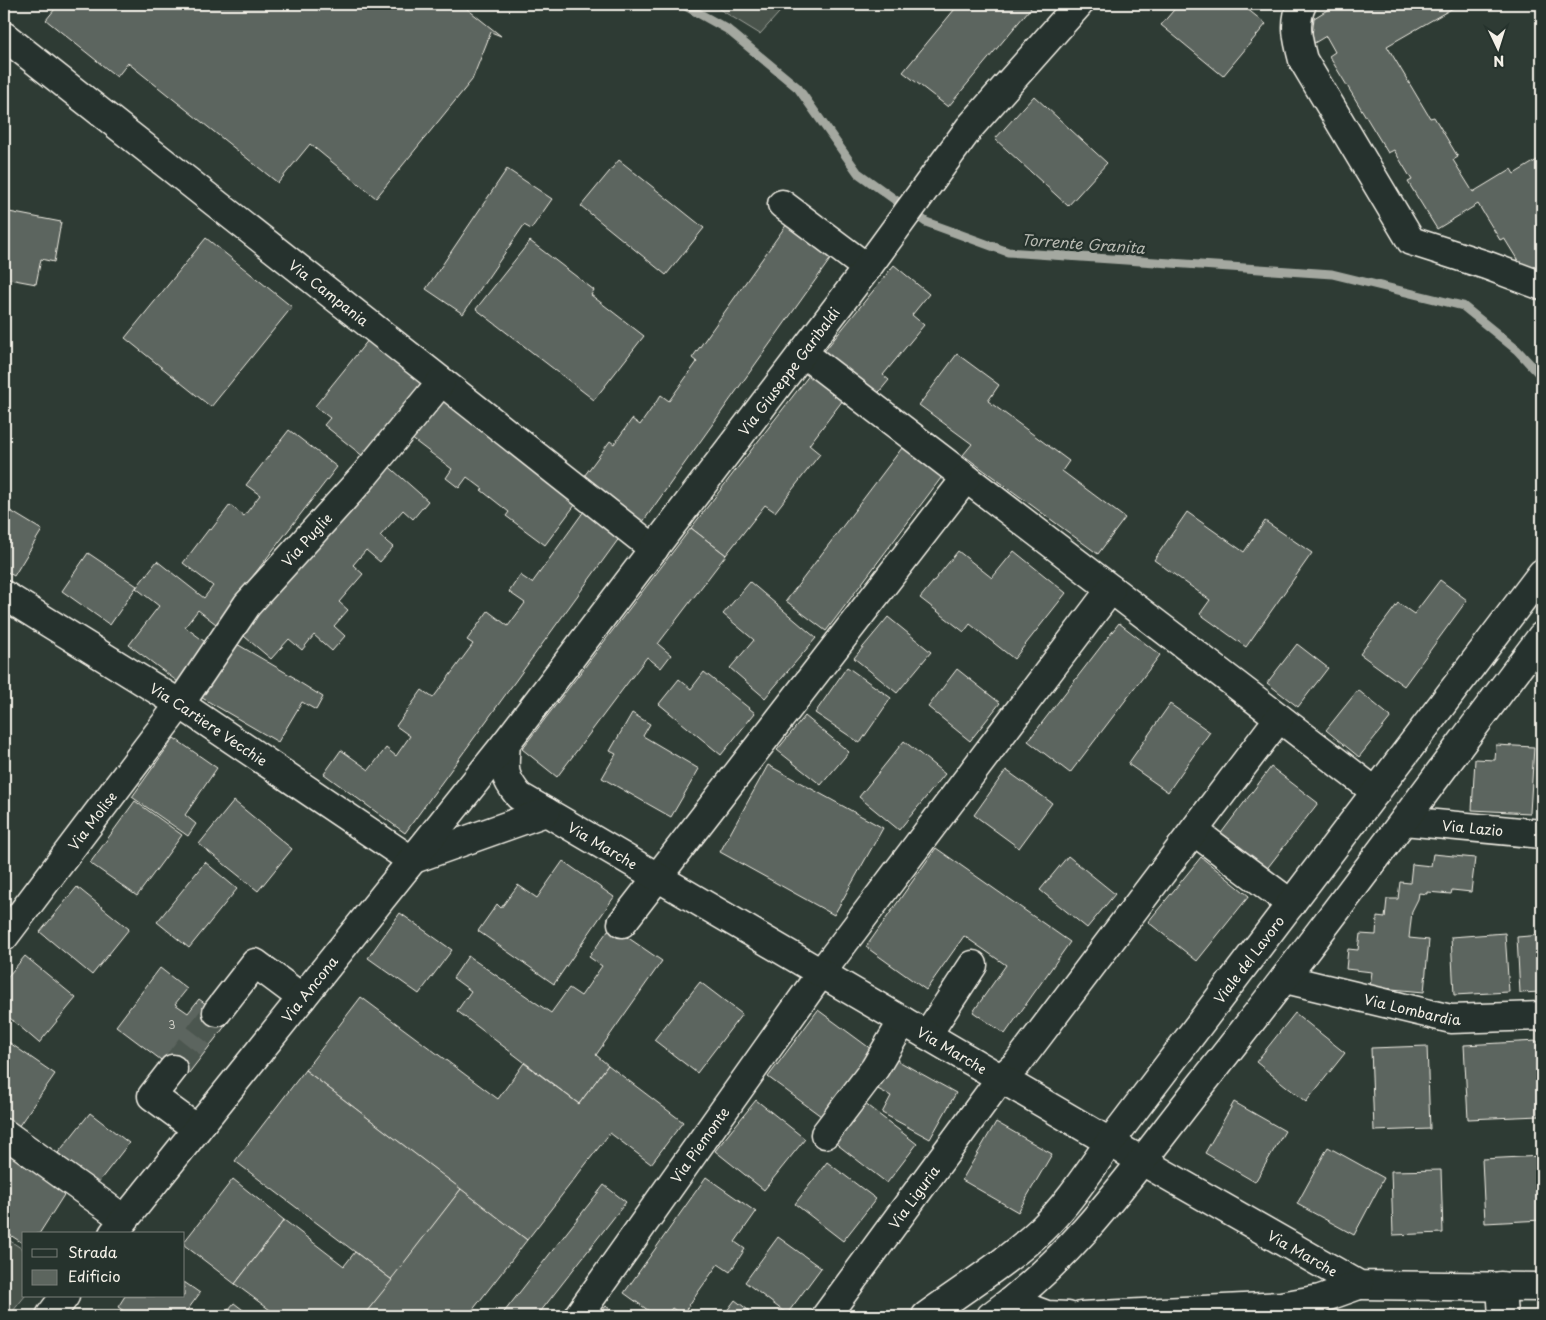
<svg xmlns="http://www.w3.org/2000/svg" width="1546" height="1320" font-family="'Playpen Sans',sans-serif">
<rect width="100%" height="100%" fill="#2e3b34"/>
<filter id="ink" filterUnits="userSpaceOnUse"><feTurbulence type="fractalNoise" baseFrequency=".02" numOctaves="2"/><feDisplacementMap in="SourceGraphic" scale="10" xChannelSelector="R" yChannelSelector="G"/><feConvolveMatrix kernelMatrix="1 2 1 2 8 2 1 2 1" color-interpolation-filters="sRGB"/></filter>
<g filter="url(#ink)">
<!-- green -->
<g fill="#48524c" stroke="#9ea29a">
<polygon points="711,4 787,4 760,34"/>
<polygon points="4,1237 24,1250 25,1296 9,1316 4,1316"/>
<polygon points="1469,1310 1469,1316 1306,1316 1307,1314"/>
</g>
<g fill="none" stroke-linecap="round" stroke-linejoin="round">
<!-- stream -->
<polyline stroke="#a4a8a0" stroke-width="9" points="682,4 727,29 798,88 858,173 926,222 1008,252 1332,274 1463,306 1517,350 1542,377"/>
</g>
<!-- building -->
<g fill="#5c655e" stroke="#f4f1e8">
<polygon points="59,4 461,4 501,36 491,32 472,80 376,198 310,144 278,183 128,63 117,77 46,20"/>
<polygon points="959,4 1034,4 948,107 903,72"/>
<polygon points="1179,4 1241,4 1266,24 1223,76 1161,25"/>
<polygon points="1337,4 1460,4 1387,46 1430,118 1434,117 1458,157 1453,160 1473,192 1511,169 1514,174 1542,157 1542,262 1525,272 1504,238 1500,240 1478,204 1437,229 1408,182 1412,180 1394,150 1388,153 1329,56 1335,52 1326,36 1311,45 1314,18"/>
<polygon points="1034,96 1107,163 1068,206 995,139"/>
<polygon points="619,160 704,228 666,275 581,206"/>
<polygon points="507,169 552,199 531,229 524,225 463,314 426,289"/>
<polygon points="4,211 61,222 54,262 41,259 36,284 4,278"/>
<polygon points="789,221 834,254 640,526 579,483 610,441 614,444 632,419 640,425 661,395 669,401 697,362 692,358"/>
<polygon points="206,238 292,307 211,407 125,338"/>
<polygon points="530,241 594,290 591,295 644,336 594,400 476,309"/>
<polygon points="894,265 929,294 912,315 924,325 883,375 889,380 875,397 822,354"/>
<polygon points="369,339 429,387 369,461 324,425 330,418 315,406"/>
<polygon points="957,354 999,385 988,401 1069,461 1062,471 1125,518 1098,554 963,455 972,444 919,405"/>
<polygon points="810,374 843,400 809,445 820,454 775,512 765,505 726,555 691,528"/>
<polygon points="438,395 578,501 545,545 506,516 509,512 481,490 483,489 467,477 459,488 446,478 452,469 407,435"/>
<polygon points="289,430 337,467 216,624 198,610 185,627 208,644 178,682 129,645 159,606 136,588 157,561 204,598 213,586 183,563 209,529 211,530 230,505 244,516 260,495 246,485"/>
<polygon points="905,444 944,474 826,631 786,601"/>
<polygon points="385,463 428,501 413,519 403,510 380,536 393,547 380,562 366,550 353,565 363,574 339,602 348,610 334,626 345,636 332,651 314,635 302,650 289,639 271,659 238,631"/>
<polygon points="4,507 42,530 14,576 4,570"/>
<polygon points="584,511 620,537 405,833 324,774 341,750 369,770 386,748 396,756 410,736 396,726 422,690 433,698 473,644 467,640 488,611 508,626 525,603 509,592 520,575 532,583"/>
<polygon points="1187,512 1244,552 1265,521 1312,553 1246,647 1200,614 1210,600 1154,560"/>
<polygon points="691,528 726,555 658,644 671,655 661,668 647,657 557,777 522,749"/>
<polygon points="958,551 992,578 1014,551 1066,593 1014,659 970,624 964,632 920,598"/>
<polygon points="88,553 137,586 110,625 62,591"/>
<polygon points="1440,580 1467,600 1404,686 1360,654 1398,603 1414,614"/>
<polygon points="750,582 816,638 765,698 730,668 754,640 723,614"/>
<polygon points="888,617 931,652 897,693 854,658"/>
<polygon points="1119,623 1160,655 1070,773 1028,741"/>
<polygon points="230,640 295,678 294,679 323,697 316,710 302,702 278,742 197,695"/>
<polygon points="1297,644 1328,668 1298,707 1267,683"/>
<polygon points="847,667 891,698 860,743 815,713"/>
<polygon points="957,669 1000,703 970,741 928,707"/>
<polygon points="704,672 755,713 721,755 659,704 679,679 691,689"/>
<polygon points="1358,690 1391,717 1359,757 1326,730"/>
<polygon points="1170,704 1210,732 1168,792 1128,764"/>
<polygon points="632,713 650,724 643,736 699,769 671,817 602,778 616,754 610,751"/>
<polygon points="805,716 849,752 821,785 777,750"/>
<polygon points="174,738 217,768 185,815 196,824 188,836 132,797"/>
<polygon points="904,741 945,774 899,830 859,797"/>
<polygon points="1496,745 1534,747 1530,813 1472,810 1475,759 1495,760"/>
<polygon points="1542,750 1542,814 1538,814"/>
<polygon points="768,765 883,828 834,915 720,852"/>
<polygon points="1271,767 1318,803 1265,871 1219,836"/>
<polygon points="1006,770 1052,803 1019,848 974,815"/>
<polygon points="135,801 182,835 137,896 90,863"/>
<polygon points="234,801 292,849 258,891 199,844"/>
<polygon points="936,848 1070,942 1005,1034 973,1012 1006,965 964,936 926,990 866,947"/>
<polygon points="1433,854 1475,858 1471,892 1452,890 1451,894 1427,892 1427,894 1419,893 1418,899 1412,911 1409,938 1429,940 1424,992 1370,987 1372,972 1346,969 1348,949 1358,950 1360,934 1376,935 1377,917 1385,918 1387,899 1398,899 1400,882 1410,883 1412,864 1431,866"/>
<polygon points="1068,856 1115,894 1087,928 1040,890"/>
<polygon points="1201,857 1249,896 1197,961 1148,922"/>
<polygon points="563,861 614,897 554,984 478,931 497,904 501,908 518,885 537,898"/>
<polygon points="205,862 237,889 189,948 157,922"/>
<polygon points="77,887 129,929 92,975 40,932"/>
<polygon points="400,913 452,950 419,994 368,958"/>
<polygon points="611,926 662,961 596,1055 608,1065 579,1104 457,1011 471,991 453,978 468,956 551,1013 569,988 581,996 602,966 589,957"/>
<polygon points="1505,933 1509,992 1454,995 1451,937"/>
<polygon points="1542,935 1542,992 1520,993 1517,937"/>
<polygon points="25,956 76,998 39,1043 4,1013 4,981"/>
<polygon points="160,968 187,989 175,1004 188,1013 199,999 229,1021 185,1078 116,1026"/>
<polygon points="700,982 742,1014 697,1073 654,1040"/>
<polygon points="361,997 498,1099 524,1063 579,1104 608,1065 683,1122 651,1164 610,1133 527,1240 305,1070"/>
<polygon points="818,1010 875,1052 825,1119 768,1077"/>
<polygon points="1295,1013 1345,1053 1306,1102 1256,1062"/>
<polygon points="4,1039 55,1074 18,1127 4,1117"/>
<polygon points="1537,1041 1540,1116 1468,1119 1464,1045"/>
<polygon points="1427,1046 1430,1129 1374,1131 1371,1048"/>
<polygon points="893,1058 956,1093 930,1139 882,1113 891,1096 876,1088"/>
<polygon points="305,1070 461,1189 392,1280 235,1161"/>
<polygon points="756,1100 805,1139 764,1190 715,1151"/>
<polygon points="1234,1102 1285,1131 1255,1182 1205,1153"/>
<polygon points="864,1103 917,1144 887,1183 834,1142"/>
<polygon points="90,1113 129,1143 97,1184 58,1153"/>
<polygon points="996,1122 1052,1154 1018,1212 962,1180"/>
<polygon points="4,1144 69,1187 39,1234 24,1234 24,1244 4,1231"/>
<polygon points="1328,1147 1384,1178 1354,1235 1297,1204"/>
<polygon points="1542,1156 1542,1220 1485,1223 1482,1159"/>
<polygon points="827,1162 876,1199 843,1241 795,1204"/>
<polygon points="1441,1170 1443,1233 1393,1235 1391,1171"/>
<polygon points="706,1177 756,1212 735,1242 745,1249 730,1272 718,1264 682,1315 672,1308 666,1316 656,1316 624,1293"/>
<polygon points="233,1179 284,1220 235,1284 184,1245 184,1242"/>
<polygon points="604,1185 626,1202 537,1316 501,1316"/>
<polygon points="461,1189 527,1240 468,1316 370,1316 365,1313"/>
<polygon points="284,1220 344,1266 355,1252 392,1280 363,1316 278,1316 235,1284"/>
<polygon points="778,1237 821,1268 787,1314 745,1282"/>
<polygon points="184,1282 200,1293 183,1316 131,1316 118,1307 125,1296 184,1296"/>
<polygon points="735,1300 756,1316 723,1316"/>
<polygon points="234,1303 251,1316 223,1316"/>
<polygon points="606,1306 619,1316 598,1316"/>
</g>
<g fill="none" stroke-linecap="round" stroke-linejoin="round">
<!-- minor-tunnel -->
<polyline stroke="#4c564f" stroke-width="28" stroke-dasharray="28 14" stroke-linecap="butt" points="173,1069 217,1012"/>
<!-- minor casing -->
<g stroke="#f4f1e8" stroke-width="31">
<g id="minor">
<path d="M1302,4C1293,23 1298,41 1303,60L1411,241L1486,265L1542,286"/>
<path id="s1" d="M4,36L654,549"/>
<polyline points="782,204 867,268"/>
<polyline points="803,353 1376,792"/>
<path id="s2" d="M4,595L180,704L411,860"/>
<path id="s3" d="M1404,821L1542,834"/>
<polyline points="1194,831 1291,904"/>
<polyline points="622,923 966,478"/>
<path id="s4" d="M4,937L180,704L247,605L363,477L441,382"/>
<path id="s5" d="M1285,979L1451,1019L1542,1016"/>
<polyline points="217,1012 255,963 302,998"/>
<polyline points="927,1035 973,965"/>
<polyline points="173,1069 152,1096 197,1129"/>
<polyline points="4,1133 124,1219"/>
<polyline points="825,1134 875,1068 903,1021"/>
<polyline points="1501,1286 1503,1316"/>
<path id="s6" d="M578,1316L821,973L1111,589"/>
<path id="s7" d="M826,1316L1001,1078L1017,1064L1279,718"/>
</g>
</g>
<!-- major casing -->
<g stroke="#f4f1e8" stroke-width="31">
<g id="major">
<path id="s8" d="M506,743C504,769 502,775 519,796L1142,1161L1359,1285L1542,1287"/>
<polyline points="411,860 546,812"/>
<path id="s9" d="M113,1234L506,743L867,268L970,127L1079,4"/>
<polyline points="1012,1302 1047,1315 1068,1316"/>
<polyline points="50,1316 65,1296"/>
<path id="s10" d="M926,1316C965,1288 1007,1262 1042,1229C1068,1204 1089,1171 1110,1142L1542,573"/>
<path d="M991,1316C1078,1254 1135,1168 1201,1085C1318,938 1429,786 1542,636"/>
<polyline points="1081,1316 1281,1306 1320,1299 1359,1285"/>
</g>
</g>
<!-- minor -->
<use href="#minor" stroke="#26332d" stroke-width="28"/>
<!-- major -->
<use href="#major" stroke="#26332d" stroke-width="28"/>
</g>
</g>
<g text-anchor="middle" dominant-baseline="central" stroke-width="4.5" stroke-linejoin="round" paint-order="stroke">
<!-- number labels -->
<g font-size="11" fill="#cecec6">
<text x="172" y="1024">3</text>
</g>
<!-- street labels -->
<g font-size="14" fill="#f4f1e8" stroke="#26332d">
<text stroke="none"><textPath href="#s1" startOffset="414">Via Campania</textPath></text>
<text stroke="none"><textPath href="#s9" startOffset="1096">Via Giuseppe Garibaldi</textPath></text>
<text stroke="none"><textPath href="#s4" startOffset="500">Via Puglie</textPath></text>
<text stroke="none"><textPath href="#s2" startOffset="242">Via Cartiere Vecchie</textPath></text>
<text stroke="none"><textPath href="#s4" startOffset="146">Via Molise</textPath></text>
<text stroke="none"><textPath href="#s3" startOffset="69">Via Lazio</textPath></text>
<text stroke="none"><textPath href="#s8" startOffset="154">Via Marche</textPath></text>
<text stroke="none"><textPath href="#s10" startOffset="485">Viale del Lavoro</textPath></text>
<text stroke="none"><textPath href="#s9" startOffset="314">Via Ancona</textPath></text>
<text stroke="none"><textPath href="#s5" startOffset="131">Via Lombardia</textPath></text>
<text stroke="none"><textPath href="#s8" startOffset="559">Via Marche</textPath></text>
<text stroke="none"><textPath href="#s6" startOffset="210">Via Piemonte</textPath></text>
<text stroke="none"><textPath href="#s7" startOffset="148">Via Liguria</textPath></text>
<text stroke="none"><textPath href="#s8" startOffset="964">Via Marche</textPath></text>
</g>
<!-- water labels -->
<g font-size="15" font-style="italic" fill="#b8bab2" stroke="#26332d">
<text transform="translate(1083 243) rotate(4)">Torrente Granita</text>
</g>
</g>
<!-- margin -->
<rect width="1546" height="1320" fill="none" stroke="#26332d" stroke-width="20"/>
<rect x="10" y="10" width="1526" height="1300" fill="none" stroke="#f4f1e8" stroke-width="2" filter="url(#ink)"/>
<!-- legend -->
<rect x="22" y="1232" width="162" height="65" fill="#26332d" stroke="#787f78"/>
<rect x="32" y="1249" width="25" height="8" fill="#26332d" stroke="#787f78"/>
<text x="68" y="1258" font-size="15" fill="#f4f1e8">Strada</text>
<rect x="32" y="1270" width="25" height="15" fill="#5c655e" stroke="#787f78"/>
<text x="68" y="1282" font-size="15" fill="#f4f1e8">Edificio</text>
<!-- north arrow -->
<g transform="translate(1498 48) rotate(176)" stroke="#26332d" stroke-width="4" paint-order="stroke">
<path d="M0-4L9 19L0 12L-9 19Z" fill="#f4f1e8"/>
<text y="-8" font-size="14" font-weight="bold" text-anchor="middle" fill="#f4f1e8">N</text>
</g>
</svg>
